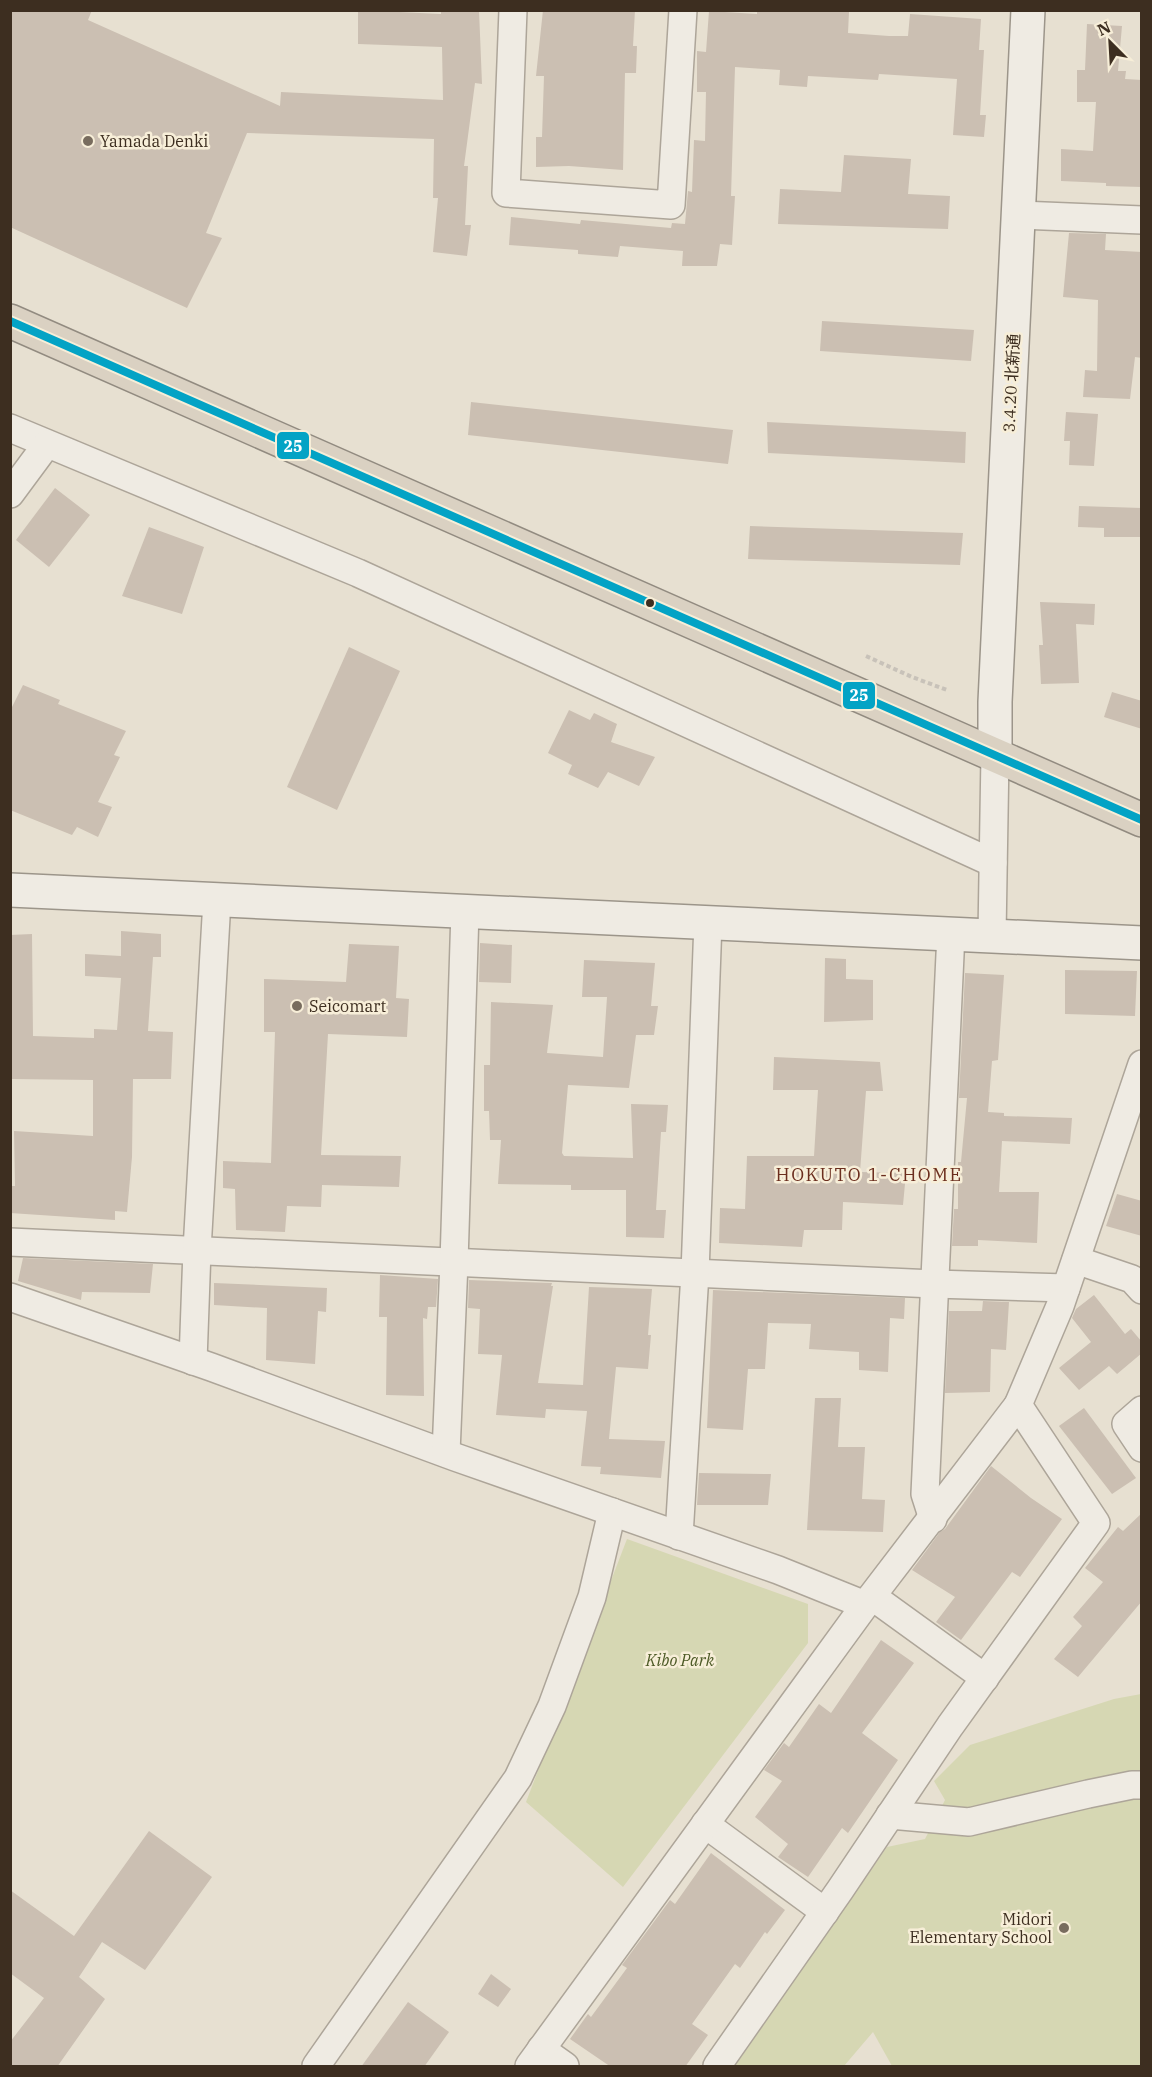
<svg xmlns="http://www.w3.org/2000/svg" width="1152" height="2077" font-family="'IBM Plex Serif','Noto Sans JP',serif">
<rect width="100%" height="100%" fill="#e7e0d1"/>
<!-- green -->
<g fill="#d6d7b3">
<polygon points="627,1539 808,1604 808,1643 623,1887 526,1802"/>
<polygon points="1141,1694 1141,2066 892,2066 873,2032 844,2066 735,2066 887,1847 925,1839 945,1800 934,1781 970,1745 1114,1699"/>
</g>
<!-- building -->
<g fill="#cbbfb2">
<polygon points="10,10 92,10 88,20 280,106 281,92 443,100 442,47 358,44 358,10 441,14 441,10 479,10 482,84 475,83 464,166 468,166 465,225 471,225 467,256 433,252 438,198 433,198 434,139 247,133 206,233 222,238 187,308 10,227"/>
<polygon points="543,10 635,10 633,46 637,46 636,73 625,73 623,170 569,166 536,167 536,137 542,137 544,76 536,76"/>
<polygon points="757,10 849,12 848,33 889,36 908,36 910,14 981,19 979,50 984,50 980,115 986,115 984,137 953,135 957,79 879,74 878,80 808,76 807,87 779,85 780,70 735,67 731,196 735,196 732,245 720,244 717,266 682,266 683,251 620,246 618,257 578,254 578,250 509,245 511,217 580,224 581,220 671,228 672,223 685,224 688,191 692,192 694,140 705,141 706,92 697,92 697,51 706,52 709,11 757,14"/>
<polygon points="1087,24 1122,26 1118,71 1126,71 1125,79 1142,80 1142,187 1106,186 1106,183 1061,181 1061,149 1093,151 1096,102 1077,102 1077,70 1085,70"/>
<polygon points="844,155 911,159 908,194 950,196 948,229 778,224 780,189 841,192"/>
<polygon points="1069,233 1106,234 1105,250 1142,252 1142,358 1135,357 1130,399 1083,397 1085,370 1097,371 1098,300 1063,297"/>
<polygon points="822,321 974,330 971,361 820,351"/>
<polygon points="471,402 733,430 728,464 468,435"/>
<polygon points="1066,412 1098,414 1094,466 1069,465 1070,441 1064,441"/>
<polygon points="767,422 966,432 965,463 768,453"/>
<polygon points="55,488 90,515 49,567 16,540"/>
<polygon points="1079,506 1142,508 1142,537 1104,537 1104,528 1078,527"/>
<polygon points="750,526 963,533 960,565 748,559"/>
<polygon points="149,527 204,547 182,614 122,596"/>
<polygon points="1040,602 1095,604 1094,625 1076,624 1079,683 1041,684 1039,645 1043,645"/>
<polygon points="349,647 400,671 337,810 287,787"/>
<polygon points="23,685 60,700 58,704 126,731 114,755 120,757 98,802 112,807 98,837 77,827 72,835 10,810 10,711"/>
<polygon points="1112,692 1142,701 1142,729 1104,717"/>
<polygon points="569,710 590,720 594,713 617,724 611,742 655,757 639,786 608,772 598,788 568,774 572,765 548,753"/>
<polygon points="121,931 161,934 161,957 153,957 148,1031 173,1032 171,1079 133,1079 132,1157 127,1212 115,1211 115,1220 10,1213 10,1186 15,1186 14,1131 93,1136 93,1080 10,1079 10,935 32,934 33,1036 94,1038 94,1029 117,1030 121,978 85,976 85,954 121,956"/>
<polygon points="480,943 512,945 511,983 479,982"/>
<polygon points="349,944 399,946 396,998 409,999 407,1037 328,1034 321,1155 401,1156 399,1187 322,1185 321,1207 287,1206 285,1232 236,1230 235,1189 223,1188 223,1161 271,1163 275,1032 264,1032 264,979 346,982"/>
<polygon points="825,958 846,959 846,979 873,980 873,1020 824,1022"/>
<polygon points="584,960 655,963 651,1006 658,1006 654,1035 636,1035 629,1088 568,1085 562,1153 564,1156 633,1158 631,1104 668,1105 666,1132 661,1132 656,1210 666,1210 664,1238 626,1237 626,1190 571,1190 571,1185 498,1184 501,1140 490,1140 489,1111 484,1111 484,1065 490,1065 491,1002 553,1005 547,1053 603,1057 607,997 582,997"/>
<polygon points="1065,970 1137,971 1135,1016 1065,1014"/>
<polygon points="965,973 1004,975 998,1060 992,1061 988,1112 1004,1113 1004,1116 1072,1118 1070,1144 1002,1141 999,1192 1039,1192 1037,1243 978,1240 978,1246 952,1246 954,1209 958,1209 958,1162 961,1162 967,1098 959,1098"/>
<polygon points="774,1057 880,1062 883,1091 866,1091 860,1172 906,1173 903,1205 843,1202 842,1230 804,1230 802,1247 719,1243 720,1208 745,1209 747,1156 814,1156 818,1090 773,1090"/>
<polygon points="1117,1194 1142,1201 1142,1236 1106,1226"/>
<polygon points="23,1258 153,1264 150,1293 82,1292 81,1300 18,1281"/>
<polygon points="380,1275 438,1279 436,1307 428,1307 427,1319 423,1318 424,1396 386,1395 387,1317 379,1317"/>
<polygon points="469,1280 552,1283 551,1286 553,1286 538,1383 583,1385 589,1287 652,1289 648,1335 651,1335 648,1369 616,1367 609,1439 665,1441 661,1478 600,1474 601,1467 581,1466 587,1411 546,1409 545,1418 496,1415 502,1355 478,1354 480,1309 468,1308"/>
<polygon points="214,1283 327,1288 326,1312 318,1311 315,1364 266,1360 267,1308 214,1305"/>
<polygon points="713,1290 905,1298 904,1319 890,1318 888,1372 859,1370 859,1352 809,1349 811,1324 768,1323 765,1369 748,1369 743,1430 707,1428"/>
<polygon points="1094,1295 1125,1334 1131,1329 1142,1342 1142,1353 1117,1374 1109,1366 1079,1390 1059,1368 1091,1342 1072,1318 1076,1309"/>
<polygon points="983,1301 1009,1302 1006,1350 991,1349 990,1392 945,1393 949,1311 982,1311"/>
<polygon points="815,1398 841,1398 838,1447 865,1447 862,1499 885,1500 883,1532 807,1530"/>
<polygon points="1084,1408 1136,1478 1112,1494 1059,1426"/>
<polygon points="991,1466 1031,1498 1062,1519 1020,1577 1012,1572 961,1640 936,1622 955,1597 912,1570 940,1532 945,1529"/>
<polygon points="699,1473 771,1474 768,1505 697,1505"/>
<polygon points="1142,1513 1142,1601 1078,1677 1054,1659 1082,1626 1073,1617 1103,1582 1085,1568 1118,1527 1123,1531"/>
<polygon points="881,1640 914,1663 862,1733 898,1760 848,1833 842,1828 808,1877 778,1857 788,1844 755,1817 782,1781 764,1770 784,1743 789,1747 819,1704 831,1713"/>
<polygon points="149,1831 212,1877 145,1970 102,1942 79,1977 105,1999 57,2067 10,2067 10,2042 44,1998 10,1973 10,1890 74,1936"/>
<polygon points="711,1853 785,1910 767,1934 765,1932 740,1968 735,1964 692,2024 708,2035 685,2067 611,2067 570,2039 588,2014 591,2017 627,1968 622,1965 670,1900 675,1904"/>
<polygon points="491,1974 511,1989 498,2007 478,1994"/>
<polygon points="408,2002 449,2032 424,2067 361,2067"/>
</g>
<g fill="none" stroke-linecap="round" stroke-linejoin="round">
<!-- street casing -->
<g stroke="#ada599" stroke-width="30">
<g id="street">
<polyline points="513,10 506,193 671,205 683,10"/>
<polyline points="1020,215 1142,220"/>
<polyline points="10,428 358,573 993,863"/>
<polyline points="10,494 47,444"/>
<polyline points="992,935 995,755"/>
<polyline points="10,1242 934,1284 1066,1288"/>
<polyline points="1076,1260 1132,1279 1142,1290"/>
<polyline points="10,1297 211,1367 455,1457 778,1570 865,1605"/>
<polyline points="193,1361 197,1250 217,900"/>
<polyline points="1142,1410 1126,1424 1142,1448"/>
<polyline points="446,1453 454,1262 465,911"/>
<polyline points="933,1519 925,1494 951,933"/>
<polyline points="679,1536 695,1273 708,922"/>
<polyline points="873,1597 985,1678"/>
<polyline points="890,1815 969,1822 1088,1794 1132,1785 1142,1785"/>
<polyline points="705,1824 825,1912"/>
<polyline points="541,2049 565,2066"/>
<polyline points="316,2066 518,1778 552,1706 592,1597 612,1512"/>
<polyline points="529,2066 865,1605 1018,1405 1060,1306 1142,1064"/>
<polyline points="717,2066 840,1890 950,1726 1096,1523 1018,1405"/>
</g>
</g>
<!-- secondary casing -->
<g stroke="#9c958a" stroke-width="36">
<g id="secondary">
<polyline points="995,755 995,702 1028,10"/>
<polyline points="10,890 1142,943"/>
</g>
</g>
<!-- highway casing -->
<g stroke="#928b80" stroke-width="36">
<polyline id="highway" points="10,321 1142,820"/>
</g>
<!-- path -->
<polyline stroke="#c8c2b9" stroke-width="4" stroke-dasharray="4.5 3" stroke-linecap="butt" points="866,656 912,677 947,690"/>
<!-- street -->
<use href="#street" stroke="#efebe3" stroke-width="27"/>
<!-- secondary -->
<use href="#secondary" stroke="#efebe3" stroke-width="33"/>
<!-- highway -->
<use href="#highway" stroke="#dad1c2" stroke-width="33"/>
<!-- bus-1 casing -->
<g stroke="#f7eed8" stroke-width="12">
<polyline id="bus-1" points="10,321 1142,820"/>
</g>
<!-- bus-1 -->
<use href="#bus-1" stroke="#03a3c5" stroke-width="8"/>
</g>
<!-- markers -->
<g fill="#786c5e" stroke="#f7eed8" stroke-width="2">
<circle cx="88" cy="141" r="6"/>
<circle cx="297" cy="1006" r="6"/>
<circle cx="1064" cy="1928" r="6"/>
</g>
<circle fill="#3d2e20" stroke="#f7eed8" stroke-width="2" cx="650" cy="603" r="5"/>
<g text-anchor="middle" dominant-baseline="central" stroke-width="5" stroke-linejoin="round" paint-order="stroke">
<!-- poi labels -->
<g font-size="16" fill="#3d2e20" stroke="#f7eed8" text-anchor="start">
<text x="100" y="141">Yamada Denki</text>
<text x="309" y="1006">Seicomart</text>
<text x="1052" y="1919" text-anchor="end">Midori<tspan x="1052" dy="18">Elementary School</tspan></text>
</g>
<!-- street labels -->
<g font-size="16" fill="#3d2e20" stroke="#f7eed8">
<text transform="translate(1011 383) rotate(-87)">3.4.20 北新通</text>
</g>
<!-- park labels -->
<g font-size="16" font-style="italic" fill="#4d5a26" stroke="#f7eed8">
<text x="680" y="1660">Kibo Park</text>
</g>
<!-- neighbourhood labels -->
<g font-size="18" letter-spacing="1.5" fill="#6b2e1e" stroke="#f7eed8">
<text x="869" y="1174">HOKUTO 1-CHOME</text>
</g>
</g>
<g stroke="#f7eed8" stroke-width="2">
<rect x="276" y="431" width="34" height="29" rx="6" fill="#03a3c5"/>
<rect x="842" y="681" width="34" height="29" rx="6" fill="#03a3c5"/>
</g>
<g font-size="16" text-anchor="middle" font-weight="bold" fill="#fff">
<text x="293" y="452">25</text>
<text x="859" y="701">25</text>
</g>
<!-- border -->
<rect width="1152" height="2077" fill="none" stroke="#3d2e20" stroke-width="24"/>
<!-- north arrow -->
<g transform="translate(1110 42) rotate(336)" stroke="#f7eed8" stroke-width="4.5" paint-order="stroke">
<path d="M0-4.5L10 22L0 15L-10 22Z" fill="#3d2e20"/>
<text y="-9" font-size="16" font-weight="bold" text-anchor="middle" fill="#3d2e20">N</text>
</g>
</svg>
